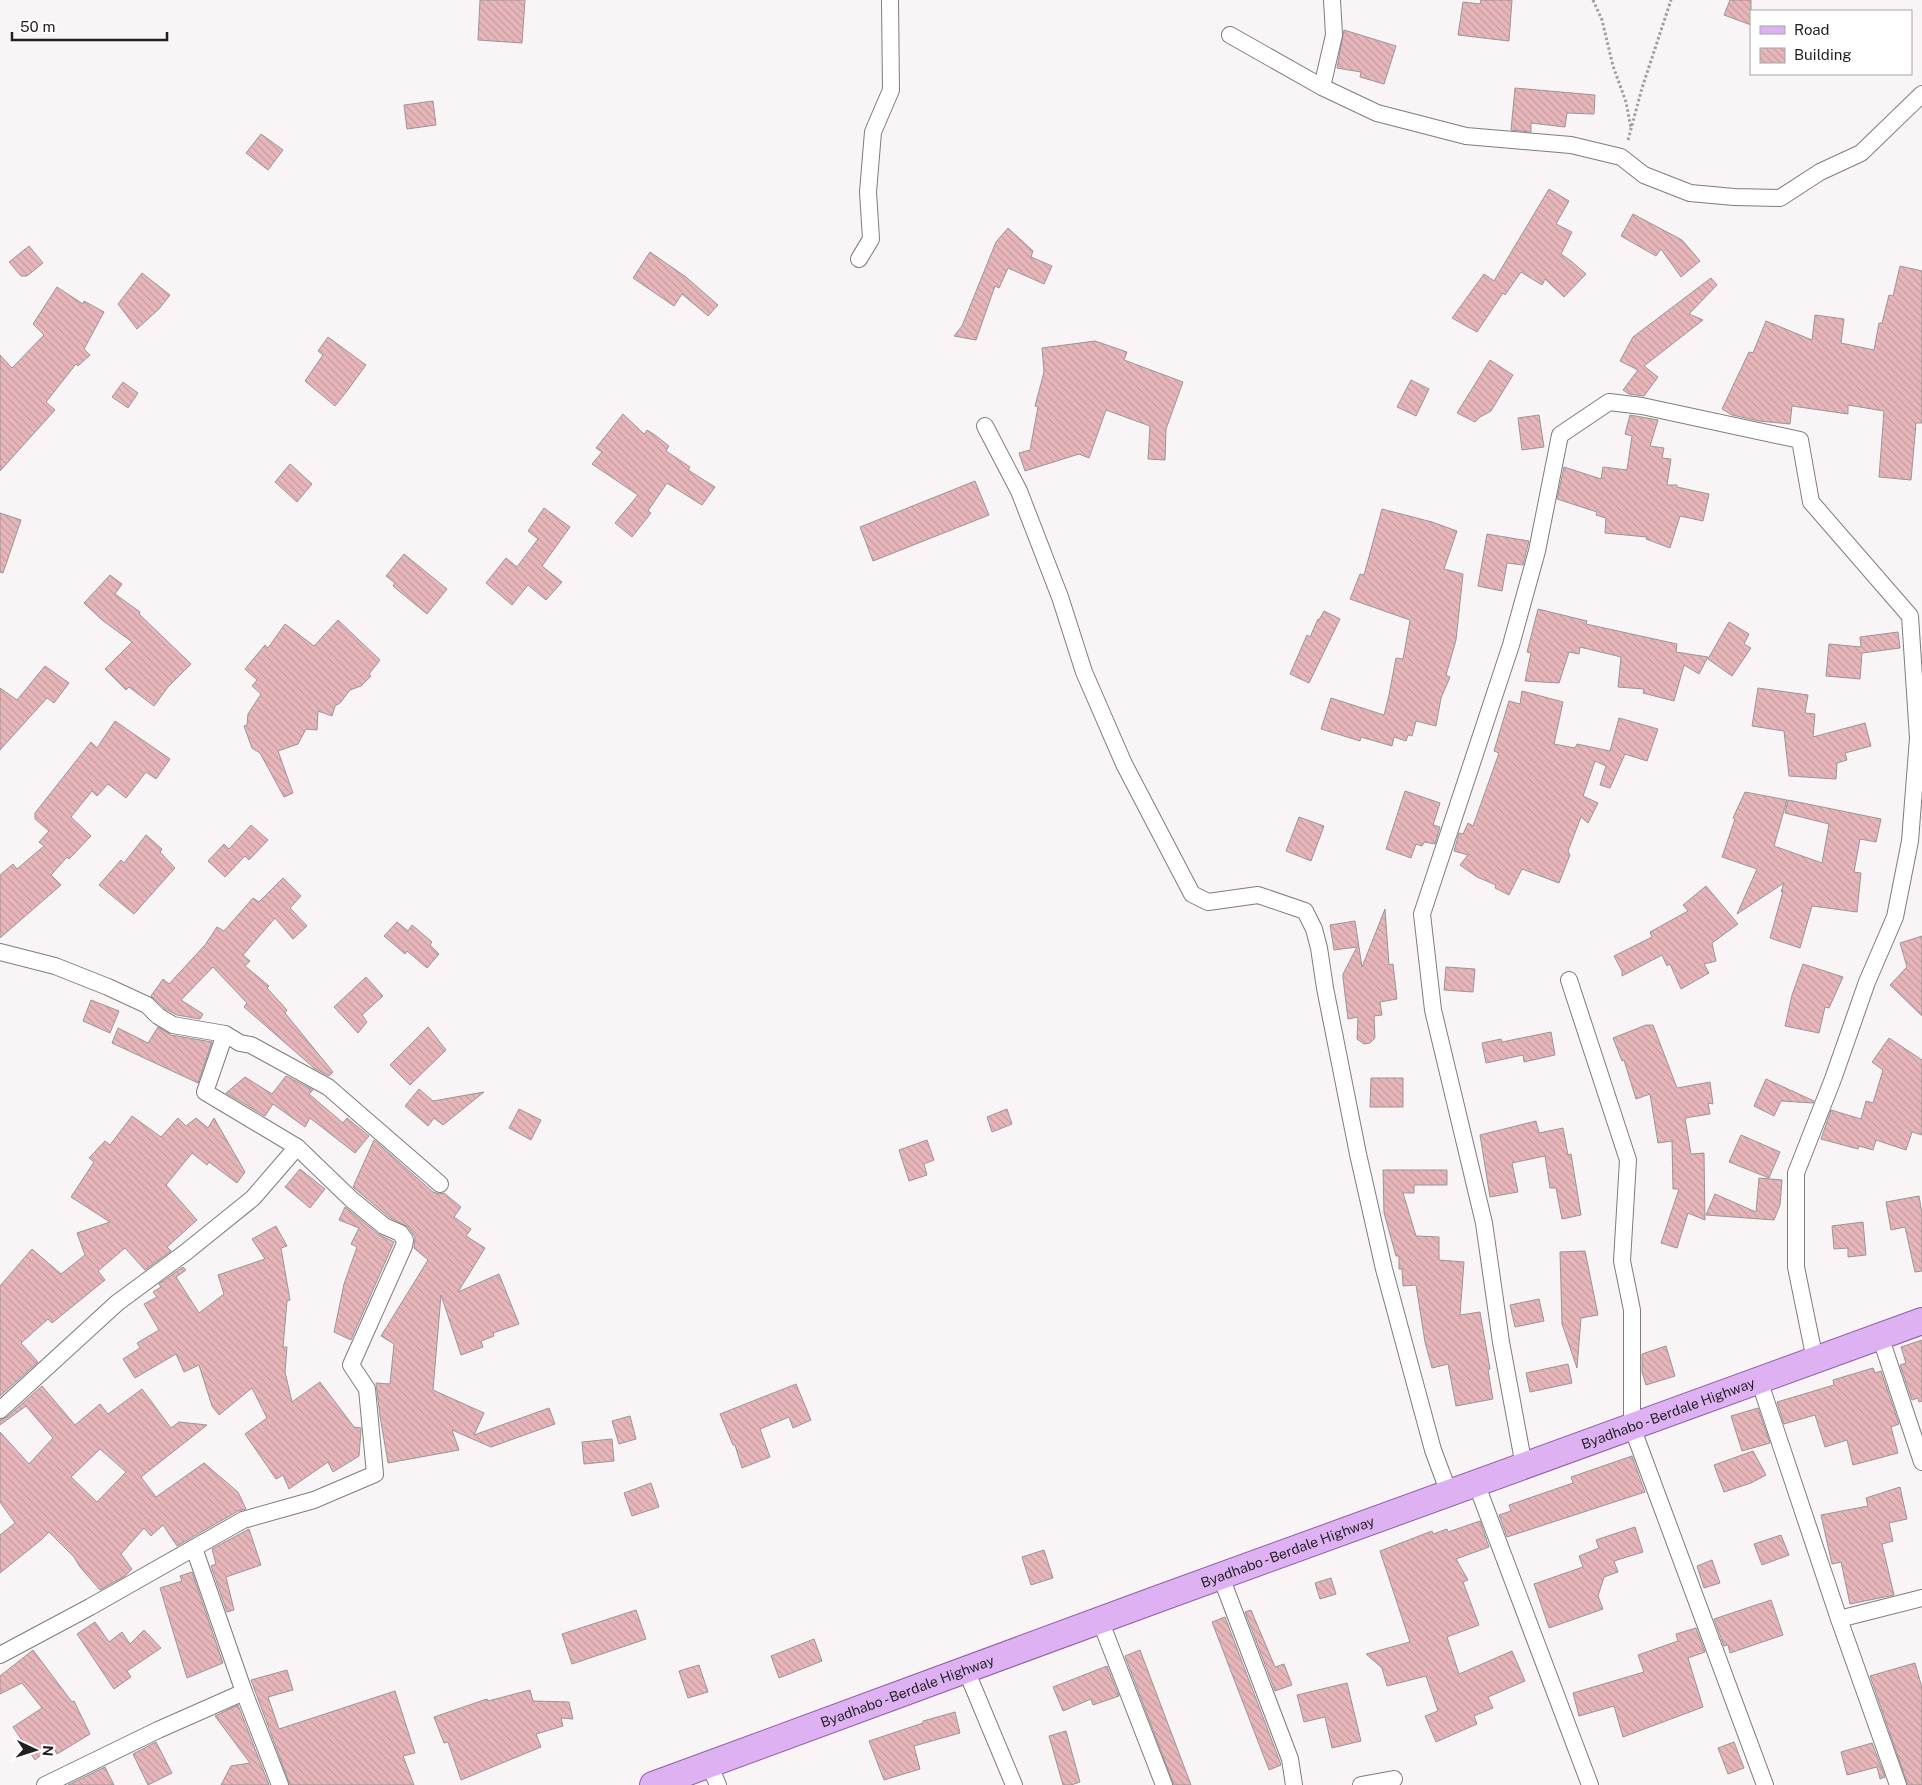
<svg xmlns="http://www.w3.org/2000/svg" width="1922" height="1785" font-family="'Public Sans',sans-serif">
<defs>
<pattern id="building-back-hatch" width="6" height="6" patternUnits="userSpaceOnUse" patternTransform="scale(1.25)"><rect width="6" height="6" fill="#e7b6ba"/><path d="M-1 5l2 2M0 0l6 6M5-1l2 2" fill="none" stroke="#c69ca0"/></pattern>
</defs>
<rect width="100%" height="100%" fill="#f9f5f7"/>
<!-- building -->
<g fill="url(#building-back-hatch)" stroke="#9a9696" fill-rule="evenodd">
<polygon points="480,0 525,0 522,43 478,40"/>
<polygon points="1481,0 1512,0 1509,41 1458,35 1463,2 1480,4"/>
<polygon points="1730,0 1751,0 1751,25 1724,15"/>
<polygon points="1344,30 1396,46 1384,84 1360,77 1361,72 1337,68"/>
<polygon points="1515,88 1595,95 1594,114 1567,113 1565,127 1531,123 1531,132 1511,130"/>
<polygon points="433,101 436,125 407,129 404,105"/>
<polygon points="261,134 283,150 268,170 246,153"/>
<polygon points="1549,189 1569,201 1556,224 1572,232 1561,254 1571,261 1586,274 1564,297 1545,279 1542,285 1521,272 1505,295 1503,293 1477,332 1452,318 1484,274 1494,281"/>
<polygon points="1633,214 1682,240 1700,261 1681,277 1661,249 1656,256 1621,236"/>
<polygon points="1008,228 1033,251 1031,257 1052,266 1044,284 1008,268 999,288 995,286 976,340 954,336 962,326 996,242"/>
<polygon points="29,246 43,263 27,276 21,276 9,262"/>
<polygon points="650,252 686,277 718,305 708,316 682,294 674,306 633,278"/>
<polygon points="1900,266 1922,271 1922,423 1916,423 1911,480 1879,477 1884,411 1848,405 1848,414 1792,406 1790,424 1759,421 1732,415 1722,409 1749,352 1753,353 1766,321 1812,340 1815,315 1844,319 1841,343 1874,350 1879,323 1882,323 1889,295 1893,296"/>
<polygon points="142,273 170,295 159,309 137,329 118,304"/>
<polygon points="1711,278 1717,285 1689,314 1703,320 1644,366 1658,377 1644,396 1629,394 1623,390 1638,370 1620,361 1633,337"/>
<polygon points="57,287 83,304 84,301 104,312 84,349 90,355 78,366 76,364 46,402 55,410 0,471 0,355 12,368 44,335 33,324"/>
<polygon points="328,337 366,365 347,391 335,406 305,381 323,355 318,351"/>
<polygon points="1095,341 1127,352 1124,360 1183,382 1166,429 1165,460 1148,459 1150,426 1106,410 1089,458 1079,454 1025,471 1019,453 1030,450 1038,407 1035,406 1044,372 1042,348"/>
<polygon points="1490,360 1513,375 1491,411 1480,417 1475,422 1457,413"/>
<polygon points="1411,380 1429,389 1416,416 1397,407"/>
<polygon points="123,382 138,393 128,408 112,397"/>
<polygon points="623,414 644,434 647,430 655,435 669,446 666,451 690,467 688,470 715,487 702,505 667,483 648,511 651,513 632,537 615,523 638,495 592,464 602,452 596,448"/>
<polygon points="1539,415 1544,447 1522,450 1518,418"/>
<polygon points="1630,415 1658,420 1650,446 1664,448 1662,458 1671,459 1667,485 1677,485 1677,487 1709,494 1703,521 1680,516 1670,548 1646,539 1647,537 1605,533 1606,518 1596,515 1597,512 1557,499 1564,467 1601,479 1603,467 1627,470 1632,436 1625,434"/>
<polygon points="290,464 312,484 297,502 275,482"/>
<polygon points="975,481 989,515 873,561 860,527"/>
<polygon points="544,508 570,527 542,566 562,582 546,600 528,585 512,605 486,583 506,558 517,567 538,539 528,531"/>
<polygon points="1382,509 1432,522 1457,531 1444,569 1463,574 1456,640 1446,675 1450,677 1441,698 1436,726 1416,721 1412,736 1408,735 1406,741 1394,737 1392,746 1361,737 1360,741 1321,729 1331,698 1384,715 1389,695 1396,658 1403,659 1410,620 1350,599 1360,574 1364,575"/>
<polygon points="0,513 21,520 3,573 0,572"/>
<polygon points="1487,534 1529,541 1523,565 1507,563 1502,591 1478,586"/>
<polygon points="404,554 447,589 427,614 393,586 395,583 386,576"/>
<polygon points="110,575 122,584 115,594 140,612 139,614 191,664 168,687 154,706 129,687 126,690 105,669 132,642 102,620 84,603"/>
<polygon points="1538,609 1587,621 1586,624 1677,644 1676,652 1708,657 1699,674 1684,665 1674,701 1643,693 1644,689 1618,687 1621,657 1580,647 1579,654 1569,652 1559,683 1525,681 1531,653 1527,652"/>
<polygon points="1324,611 1340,619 1309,683 1290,674 1307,635 1310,637 1318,619 1319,620"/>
<polygon points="338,620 380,660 369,674 371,676 361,686 350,690 340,703 335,706 332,716 318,711 317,730 306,729 298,744 278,751 293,793 284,797 260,753 252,748 244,726 247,725 248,714 261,694 252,686 257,680 245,669 265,645 268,648 285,624 314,646"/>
<polygon points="1729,622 1749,634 1744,644 1751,648 1732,676 1708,659"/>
<polygon points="1898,632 1900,648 1862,653 1860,679 1826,676 1829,644 1861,647 1860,637"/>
<polygon points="45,666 69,683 54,703 47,698 0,750 0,688 17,700"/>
<polygon points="1758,688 1808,695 1805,713 1815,714 1813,737 1865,723 1871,746 1845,753 1847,760 1837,763 1836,779 1789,776 1784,731 1752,726"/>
<polygon points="1522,691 1563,702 1554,744 1575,748 1577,744 1610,751 1619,718 1658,729 1647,761 1625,754 1610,788 1600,785 1606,766 1595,761 1583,796 1598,803 1588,823 1581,817 1568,851 1570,855 1559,883 1522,869 1509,895 1495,888 1496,885 1477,877 1460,865 1468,855 1454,851 1459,833 1463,834 1468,823 1473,826 1499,753 1494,751 1509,701 1520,704"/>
<polygon points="115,721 170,759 156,779 146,772 126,798 108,784 97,796 92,791 71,817 91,836 69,859 67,857 51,875 61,885 0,938 0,875 13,864 17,869 44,846 39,842 49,831 35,819 35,813 91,742 97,748"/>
<polygon points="1405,791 1440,803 1433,825 1440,827 1435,844 1424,842 1422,846 1416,844 1411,858 1386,849"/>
<polygon points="1745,792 1787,800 1774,846 1822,863 1829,824 1785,813 1788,800 1881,819 1876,842 1860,839 1854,872 1861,873 1857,912 1812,906 1800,948 1770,938 1783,891 1781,892 1784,883 1737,914 1757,869 1722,857 1735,819 1733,818"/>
<polygon points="1299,817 1324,826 1311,861 1286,851"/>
<polygon points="251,825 268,840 249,860 245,856 225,877 208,861 224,844 229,849"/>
<polygon points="146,835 162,849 160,852 175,868 134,914 99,885 121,860 124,863"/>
<polygon points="283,878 301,896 290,908 307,926 293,939 275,918 243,955 250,961 245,966 269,986 267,988 287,1010 285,1013 333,1072 329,1076 314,1068 244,1007 247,1003 213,967 181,1000 203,1014 200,1019 177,1015 164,1008 151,996 163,979 169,984 205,945 217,927 224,931 253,898 259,902"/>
<polygon points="1706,886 1738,924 1712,943 1716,961 1704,964 1709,973 1681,989 1670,964 1667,966 1662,955 1622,976 1622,971 1614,956 1652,937 1650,932 1688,911 1683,905"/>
<polygon points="1385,909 1389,965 1393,964 1397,999 1380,1002 1382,1015 1374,1016 1375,1038 1370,1043 1364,1044 1357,1039 1358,1017 1348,1019 1343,978 1343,974 1357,947 1334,950 1330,925 1355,921 1362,967"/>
<polygon points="397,922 408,931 412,925 432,942 430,945 439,954 427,968 407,951 405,954 384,936"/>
<polygon points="1922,936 1922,1016 1890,985 1907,967 1900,943"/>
<polygon points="1803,964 1843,977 1829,1008 1825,1007 1819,1033 1785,1026 1792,995"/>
<polygon points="1446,967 1475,969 1473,992 1444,990"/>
<polygon points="366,977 383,996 362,1015 367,1022 358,1033 334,1007"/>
<polygon points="91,1000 119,1011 110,1033 83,1021"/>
<polygon points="1646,1025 1653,1025 1677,1088 1710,1082 1713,1104 1708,1103 1710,1114 1685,1118 1691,1154 1704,1153 1705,1220 1688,1213 1677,1248 1661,1243 1679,1189 1673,1189 1672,1141 1658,1143 1650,1094 1636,1099 1624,1060 1622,1061 1613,1038"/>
<polygon points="158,1027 171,1035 212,1042 198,1083 112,1043 118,1028 148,1043"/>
<polygon points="428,1027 446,1050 410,1085 390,1065"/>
<polygon points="1551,1032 1555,1055 1524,1062 1523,1055 1486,1063 1482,1043 1501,1039 1502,1042"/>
<polygon points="1889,1038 1922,1060 1922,1135 1912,1132 1906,1150 1876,1140 1873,1150 1859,1146 1858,1149 1821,1139 1831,1110 1861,1119 1866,1101 1873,1103 1883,1070 1872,1062"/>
<polygon points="286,1076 313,1090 309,1094 343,1123 347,1118 369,1136 355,1153 310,1118 305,1127 273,1104 265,1116 226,1093 245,1077 272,1094"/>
<polygon points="1371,1078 1403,1078 1403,1107 1370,1107"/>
<polygon points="1766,1079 1814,1101 1813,1103 1781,1101 1774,1116 1754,1106"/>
<polygon points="419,1089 433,1101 484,1092 443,1125 434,1118 428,1126 405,1106"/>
<polygon points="519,1109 541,1120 531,1140 509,1128"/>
<polygon points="1007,1109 1012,1124 992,1132 987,1117"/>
<polygon points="132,1116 161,1137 178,1118 186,1126 196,1118 208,1128 214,1118 245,1172 237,1183 209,1162 207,1165 192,1153 166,1185 197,1220 167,1247 171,1251 145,1270 125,1248 98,1271 105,1280 52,1323 48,1319 21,1343 38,1362 0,1396 0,1286 32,1249 61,1274 85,1255 77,1233 110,1222 71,1197 94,1162 89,1158 105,1141 110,1145"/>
<polygon points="1536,1121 1539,1133 1563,1128 1568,1155 1571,1154 1581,1215 1562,1219 1556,1188 1550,1188 1545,1156 1512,1163 1518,1192 1490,1197 1480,1135"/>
<polygon points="1741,1135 1780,1152 1769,1178 1729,1162"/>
<polygon points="374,1140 433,1192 439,1194 444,1193 461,1207 454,1217 471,1229 466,1236 485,1248 458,1292 499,1274 519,1324 493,1333 494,1336 481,1341 483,1347 461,1355 441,1295 433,1390 484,1413 474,1435 549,1408 555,1424 491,1447 452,1430 459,1450 388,1463 380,1416 376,1383 390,1384 394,1344 381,1336 428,1260 414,1248 415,1237 408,1227 389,1217 353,1187"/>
<polygon points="927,1140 934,1160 924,1164 927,1175 909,1181 899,1150"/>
<polygon points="300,1169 325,1189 310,1208 285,1187"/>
<polygon points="1383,1170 1447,1170 1447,1185 1414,1185 1414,1193 1403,1193 1416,1236 1439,1237 1439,1260 1464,1262 1460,1315 1480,1312 1490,1369 1488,1370 1493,1399 1456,1406 1448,1364 1432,1368 1425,1342 1416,1285 1403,1286 1402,1269 1399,1269 1399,1256 1396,1256 1384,1213"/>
<polygon points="1759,1178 1782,1180 1780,1205 1774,1220 1706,1215 1715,1194 1756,1212"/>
<polygon points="1919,1196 1922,1214 1922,1271 1915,1272 1905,1227 1891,1230 1886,1202"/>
<polygon points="345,1207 378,1234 394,1242 351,1340 334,1332 344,1284 357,1247 351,1244 359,1228 339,1220"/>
<polygon points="1863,1222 1866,1255 1848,1257 1848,1248 1834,1249 1832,1226"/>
<polygon points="276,1226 287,1246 281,1248 290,1300 287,1301 283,1347 287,1347 285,1372 292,1402 320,1382 354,1427 361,1428 361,1430 359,1456 333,1472 328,1462 289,1489 283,1475 276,1479 245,1434 267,1418 252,1388 219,1415 212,1406 199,1365 184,1372 176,1354 135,1378 123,1359 140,1348 137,1343 159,1330 144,1304 157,1297 153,1292 161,1287 159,1284 183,1267 186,1270 176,1277 199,1313 224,1294 218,1275 265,1259 252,1239"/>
<polygon points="1585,1251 1598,1315 1581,1318 1577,1368 1562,1324 1560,1252"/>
<polygon points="1539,1299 1544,1321 1515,1327 1510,1305"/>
<polygon points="1922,1340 1922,1401 1919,1402 1918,1398 1912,1400 1900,1365 1906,1363 1901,1347"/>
<polygon points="1666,1346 1675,1376 1646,1385 1642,1372 1642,1354"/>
<polygon points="1568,1364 1572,1383 1530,1392 1526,1373"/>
<polygon points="1873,1368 1875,1373 1881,1371 1899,1424 1891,1427 1898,1453 1853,1465 1847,1440 1825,1447 1815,1415 1784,1424 1777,1402 1834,1385 1833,1380"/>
<polygon points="796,1384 811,1420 793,1428 789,1417 760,1429 770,1457 742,1468 735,1445 733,1445 720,1414"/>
<path d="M42,1386L75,1425L100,1404L108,1414L142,1389L171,1428L179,1422L207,1425L141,1477L156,1497L204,1463L238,1492L246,1509L238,1511L177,1546L163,1525L151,1536L144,1528L121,1554L132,1569L125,1576L100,1590L80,1567L74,1557L49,1532L41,1540L0,1573V1535L15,1523L0,1502V1432L29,1464L53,1438L26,1406L0,1425V1420L7,1417ZM100,1449L126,1472L97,1502L71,1477Z"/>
<polygon points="1758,1408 1770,1443 1742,1451 1731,1416"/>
<polygon points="630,1416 636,1439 619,1444 612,1421"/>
<polygon points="612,1439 614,1461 584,1464 582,1442"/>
<polygon points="1753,1451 1766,1475 1751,1483 1724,1492 1714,1465"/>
<polygon points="1632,1456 1645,1492 1507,1537 1499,1515 1511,1511 1509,1505 1573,1483 1571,1477"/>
<polygon points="651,1483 659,1507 632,1516 624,1493"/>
<polygon points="1900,1487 1907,1519 1889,1523 1893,1541 1882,1544 1894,1595 1850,1604 1841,1562 1832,1564 1821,1515 1868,1506 1866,1498"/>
<polygon points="1480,1521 1489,1547 1456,1559 1468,1580 1463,1582 1479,1625 1447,1637 1459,1674 1512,1651 1525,1681 1488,1697 1493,1708 1474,1716 1477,1724 1436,1742 1425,1716 1438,1711 1426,1676 1387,1686 1382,1668 1366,1654 1410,1642 1380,1551 1432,1531 1433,1534 1447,1529 1448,1532"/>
<polygon points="1635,1527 1643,1552 1614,1561 1618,1572 1604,1577 1598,1596 1603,1609 1549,1628 1534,1584 1583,1567 1579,1556 1599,1548 1596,1540"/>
<polygon points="249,1529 261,1565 226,1577 234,1610 227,1612 211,1566 216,1564 212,1549"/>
<polygon points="1781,1535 1789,1555 1762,1565 1754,1544"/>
<polygon points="1044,1550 1053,1578 1031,1585 1022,1557"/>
<polygon points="1712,1560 1720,1583 1704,1588 1697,1566"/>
<polygon points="192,1572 223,1663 187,1678 160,1588 182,1581 180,1576"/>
<polygon points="1331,1578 1336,1594 1320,1599 1315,1583"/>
<polygon points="1771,1600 1783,1635 1730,1653 1728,1645 1724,1646 1714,1619"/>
<polygon points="636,1610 646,1639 572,1664 562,1634"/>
<polygon points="1251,1610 1275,1667 1284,1664 1292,1685 1275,1691 1245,1612"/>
<polygon points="1225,1617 1280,1762 1281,1765 1269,1770 1212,1622"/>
<polygon points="95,1622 109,1642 122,1632 130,1644 144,1630 161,1648 127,1671 131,1677 114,1689 77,1634"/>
<polygon points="1696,1628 1705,1652 1688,1658 1703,1707 1623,1737 1614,1706 1579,1716 1573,1693 1644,1672 1638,1655 1678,1641 1676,1634"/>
<polygon points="814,1639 822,1661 779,1678 771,1656"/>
<polygon points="33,1650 72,1702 74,1701 90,1734 57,1754 52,1746 35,1760 13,1727 42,1708 22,1683 0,1694 0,1676"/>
<polygon points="1140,1650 1191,1785 1174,1785 1126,1659 1125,1656"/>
<polygon points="1915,1663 1922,1688 1922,1785 1908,1785 1870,1676"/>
<polygon points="699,1665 708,1692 688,1698 679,1671"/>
<polygon points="1107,1666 1119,1696 1093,1705 1091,1699 1063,1711 1053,1687"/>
<polygon points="287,1670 293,1690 268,1697 279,1729 395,1691 415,1753 403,1756 414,1785 290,1785 251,1680"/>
<polygon points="1347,1683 1361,1741 1332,1748 1325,1717 1304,1722 1297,1695"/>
<polygon points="530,1690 533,1701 569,1702 573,1719 561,1718 563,1726 536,1734 541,1747 461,1780 448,1742 444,1743 434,1717 487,1699 488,1701"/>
<polygon points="238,1705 269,1785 221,1785 231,1766 250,1763 215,1716"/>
<polygon points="955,1712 960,1733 914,1746 920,1769 884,1780 869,1741 923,1723 923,1721"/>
<polygon points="1066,1731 1080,1782 1071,1785 1063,1785 1049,1736"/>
<polygon points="156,1742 172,1773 148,1785 133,1754"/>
<polygon points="1734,1742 1744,1768 1728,1774 1718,1748"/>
<polygon points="1872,1743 1885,1777 1880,1779 1877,1767 1847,1775 1841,1752"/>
<polygon points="105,1767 114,1785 68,1785"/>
</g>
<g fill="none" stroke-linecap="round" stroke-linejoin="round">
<!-- street casing -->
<g stroke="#7f7c7e" stroke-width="18">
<g id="street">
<polyline points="1230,35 1322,87 1377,113 1466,136 1571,145 1621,157 1644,175 1690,193 1734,197 1780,198 1820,172 1861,153 1922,94"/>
<polyline points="1322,87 1334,35 1332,0"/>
<polyline points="859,259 871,239 868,192 873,132 891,90 890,0"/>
<polyline points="985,426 1019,491 1060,597 1084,672 1124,764 1192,894 1208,902 1258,895 1305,911 1314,929 1319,948 1325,988 1358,1154 1384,1269 1433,1450 1449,1493"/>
<polyline points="0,952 55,966 108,987 147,1005 158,1016 173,1025 225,1034 240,1043 251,1045 328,1087 440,1184"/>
<polyline points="1569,980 1628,1160 1622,1261 1632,1310 1632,1427 1765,1785"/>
<polyline points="1880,1336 1922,1462"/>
<polyline points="1759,1380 1839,1619 1898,1785"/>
<polyline points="0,1410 117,1303 186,1252 253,1198 297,1147"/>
<polyline points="1524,1466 1501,1342 1484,1223 1433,1010 1422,914 1511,645 1537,551 1560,435 1609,402 1642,406 1800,440 1811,502 1910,616 1918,738 1910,841 1895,917 1867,982 1833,1079 1796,1173 1796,1267 1815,1360"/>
<polyline points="1476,1483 1590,1785"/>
<polyline points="194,1548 244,1692 280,1785"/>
<polyline points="1221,1577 1290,1759 1294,1785"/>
<polyline points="1839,1619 1922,1598"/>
<polyline points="1100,1620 1164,1785"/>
<polyline points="0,1655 90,1607 243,1520 314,1500 375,1474 367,1389 351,1365 404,1246 405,1240 400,1233 384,1226 351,1199 297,1147 205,1092 225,1034"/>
<polyline points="966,1670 1014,1785"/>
<polyline points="709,1764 718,1785"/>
<polyline points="45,1785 158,1730 244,1692"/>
<polyline points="1361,1785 1394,1779"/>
</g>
</g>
<!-- primary casing -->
<g stroke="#8e5da3" stroke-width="28">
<g id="primary">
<path id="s1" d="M653,1785L1155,1600L1922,1321"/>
</g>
</g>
<!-- path -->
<g stroke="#a29ea0" stroke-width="3" stroke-dasharray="2.5 2.5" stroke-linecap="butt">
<polyline points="1593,0 1602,20 1613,66 1626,102 1631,128"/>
<polyline points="1628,140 1642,88 1671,0"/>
</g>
<!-- street -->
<use href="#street" stroke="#fff" stroke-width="16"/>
<!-- primary -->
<use href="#primary" stroke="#deb2f2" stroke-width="26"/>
</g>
<g text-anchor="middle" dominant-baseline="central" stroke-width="4.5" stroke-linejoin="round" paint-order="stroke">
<!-- street labels -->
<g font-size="14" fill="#211f20" stroke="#fff">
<text stroke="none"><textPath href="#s1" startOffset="1081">Byadhabo - Berdale Highway</textPath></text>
<text stroke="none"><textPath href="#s1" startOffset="676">Byadhabo - Berdale Highway</textPath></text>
<text stroke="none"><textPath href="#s1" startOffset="271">Byadhabo - Berdale Highway</textPath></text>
</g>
</g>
<!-- legend -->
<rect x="1750" y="10" width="162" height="65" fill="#ffffff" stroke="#a6a5a6"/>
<rect x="1760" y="26" width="25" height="8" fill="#deb2f2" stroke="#a6a5a6"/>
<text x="1794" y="35" font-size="15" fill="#211f20">Road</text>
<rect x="1760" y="48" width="25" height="15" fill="url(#building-back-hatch)" stroke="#a6a5a6"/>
<text x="1794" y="60" font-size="15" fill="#211f20">Building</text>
<!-- north arrow -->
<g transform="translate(35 1750) rotate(94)" stroke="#ffffff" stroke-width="4" paint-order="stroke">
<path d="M0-4L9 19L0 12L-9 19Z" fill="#211f20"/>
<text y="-8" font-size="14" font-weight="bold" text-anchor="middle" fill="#211f20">N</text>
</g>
<!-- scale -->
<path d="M12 32v8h155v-8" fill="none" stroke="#211f20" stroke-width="2.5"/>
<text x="20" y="32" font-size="15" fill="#211f20" stroke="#ffffff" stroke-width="4" paint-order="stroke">50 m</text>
</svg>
